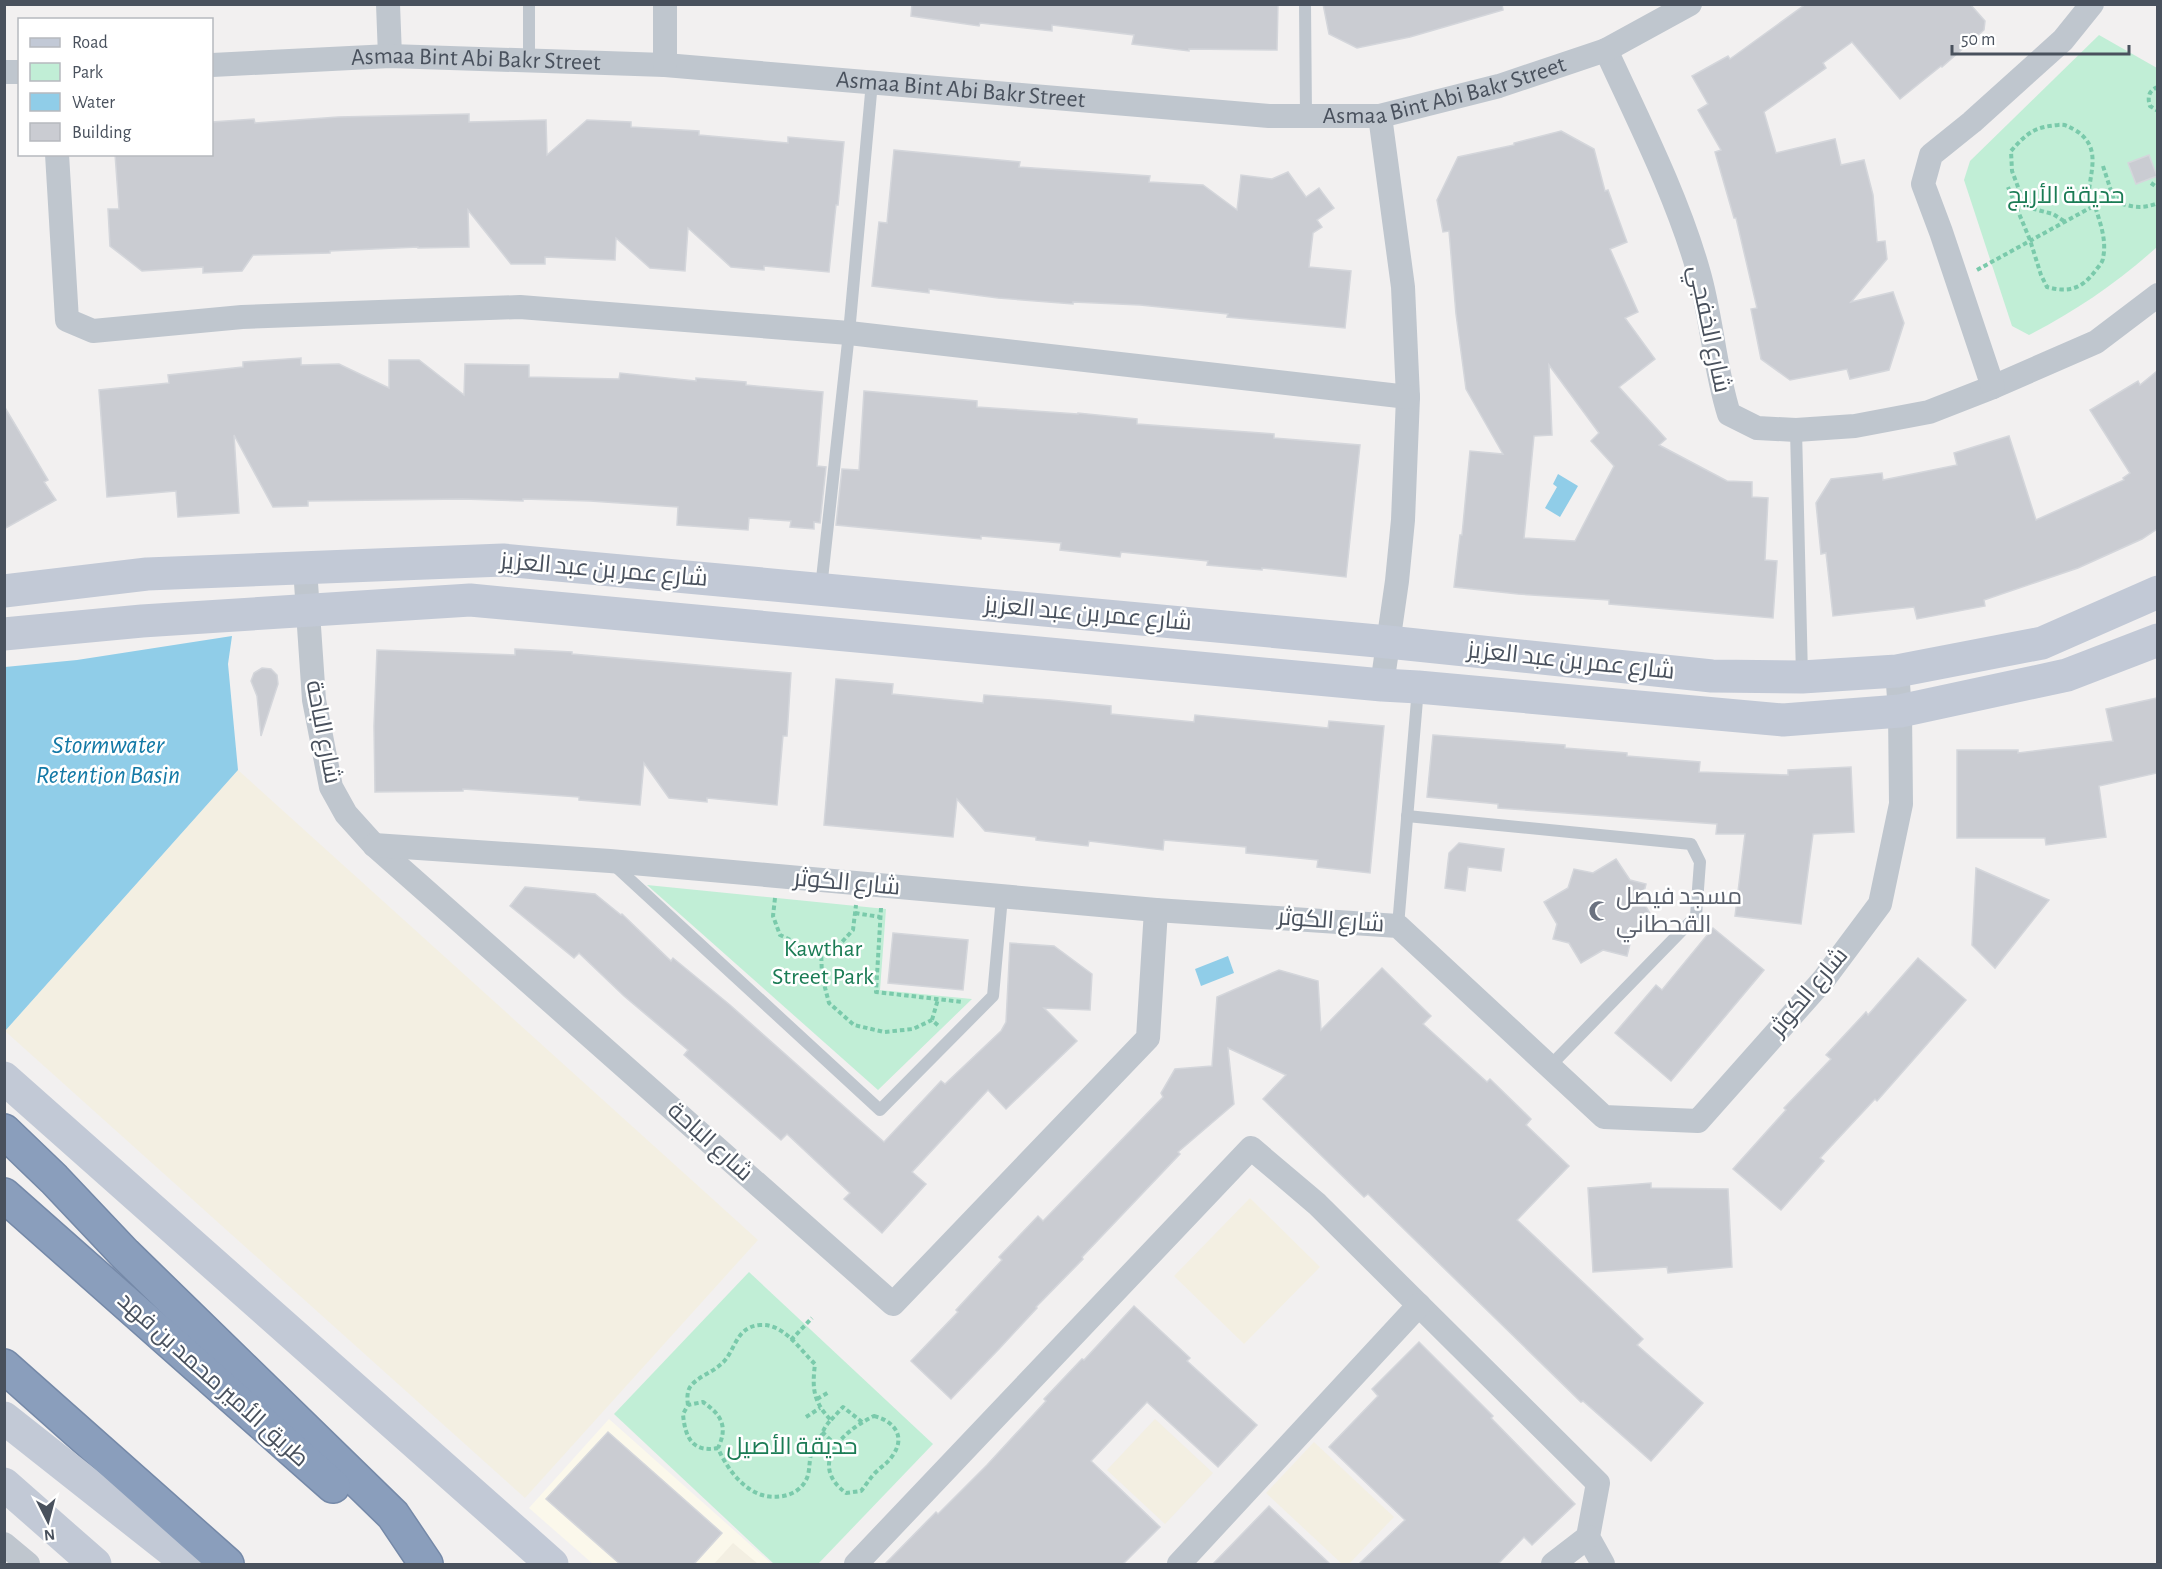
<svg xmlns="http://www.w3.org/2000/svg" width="2162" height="1569" font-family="'Alegreya Sans',Cairo,sans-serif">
<rect width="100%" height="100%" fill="#f2f0f0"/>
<!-- commercial -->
<polygon fill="#fbf8eb" points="609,1419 772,1564 593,1564 529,1508"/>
<!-- green -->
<g fill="#c1eed6">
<path d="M2099,35L2157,68V247C2118,282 2076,311 2029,335L2012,326L1964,180L1970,161Z"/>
<polygon points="647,885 886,909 880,990 972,999 878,1090"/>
<polygon points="749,1272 933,1444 818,1564 774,1564 614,1414"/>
</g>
<!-- sand -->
<g fill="#f3efe2">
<polygon points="238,770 758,1240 525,1498 5,1031"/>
<polygon points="1250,1198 1320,1267 1244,1344 1174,1276"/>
<polygon points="1155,1419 1213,1473 1165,1524 1107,1470"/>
<polygon points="1314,1442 1394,1517 1349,1564 1342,1564 1266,1493"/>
<polygon points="733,1543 758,1564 714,1564"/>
</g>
<!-- water -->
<g fill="#90cde8">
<polygon points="1558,474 1578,486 1560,517 1545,508 1557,487 1553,484"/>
<polygon points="232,636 228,664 238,770 5,1031 5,667 77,660"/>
<polygon points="1228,956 1234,973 1201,986 1195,969"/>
</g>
<!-- building -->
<g fill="#caccd2" stroke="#d4d6db" stroke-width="1.5" fill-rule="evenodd">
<polygon points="912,4 1278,4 1277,50 1189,49 1189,51 1132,44 1134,35 1052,25 1052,31 980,23 979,26 911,16"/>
<polygon points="1323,4 1502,4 1503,10 1410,37 1357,48 1329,34"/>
<polygon points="1806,4 1970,4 1985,21 1984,30 1942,67 1941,66 1900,99 1852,42 1823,63 1826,68 1764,112 1776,153 1835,139 1841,165 1864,160 1873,195 1877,242 1885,241 1887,259 1851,302 1893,292 1904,323 1889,370 1850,379 1847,369 1790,380 1761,359 1751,309 1757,308 1736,218 1734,218 1715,152 1721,150 1698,110 1708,104 1692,76 1728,56 1730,59"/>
<polygon points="469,114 469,122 546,120 547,155 587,120 631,122 631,127 699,131 699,135 788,143 788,137 844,142 838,205 836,205 829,272 764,266 764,270 731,267 688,228 685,271 650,268 616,238 615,260 545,257 545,264 511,264 468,210 469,247 418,248 418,247 330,251 330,253 253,255 242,271 203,273 203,267 142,271 110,246 108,209 119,209 115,154 212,154 212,122 254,119 255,123 338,117"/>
<path d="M1561,131L1594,149L1605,191L1608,190L1627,242L1610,249L1638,312L1625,318L1655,359L1619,387L1666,439L1659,445L1727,481L1752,482V497L1768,498L1765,560L1777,561L1773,618L1609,604V600L1518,594L1454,587L1460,535H1462L1470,451L1503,454L1466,389L1456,314L1449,231L1443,232L1437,200L1458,157L1514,145V143ZM1549,365L1599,433L1591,441L1614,466L1575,541L1524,538L1534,436L1552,435Z"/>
<polygon points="894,150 1020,162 1019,167 1150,176 1149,182 1203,185 1237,210 1241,175 1272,179 1288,172 1306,197 1319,188 1334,208 1317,220 1322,227 1313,233 1309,267 1351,271 1345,328 1227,317 1228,314 1140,305 1073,302 1073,304 998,298 929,289 929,293 872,286 879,222 887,223"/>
<polygon points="2149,155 2157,176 2136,184 2128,163"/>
<polygon points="301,358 301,365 339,364 389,388 389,360 419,360 464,395 465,364 529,365 529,377 619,379 620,373 696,381 696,378 746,382 746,385 823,392 817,466 826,467 820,523 814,522 814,529 790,527 791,521 749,518 748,530 677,525 678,507 590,501 523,499 523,501 463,499 308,501 308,506 273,507 234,435 239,513 178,517 176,491 107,497 99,390 169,383 168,375 243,367 243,362"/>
<polygon points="2157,371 2157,529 2142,539 2078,568 1984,600 1985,606 1917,619 1914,607 1833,616 1826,553 1821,554 1816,503 1831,479 1882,473 1883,480 1957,465 1954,453 2009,436 2036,520 2124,480 2123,478 2130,473 2090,410 2138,381 2140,385"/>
<polygon points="864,391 977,401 977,407 1078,414 1078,413 1137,419 1137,424 1274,434 1274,438 1360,445 1346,577 1262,568 1262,570 1207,565 1208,561 1121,552 1120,557 1060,550 1061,543 981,536 981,539 836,525 842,469 859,470"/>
<polygon points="4,406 48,480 44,482 56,500 4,529"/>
<polygon points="515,649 572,652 572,654 791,673 787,736 783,736 777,805 707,798 707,802 669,798 644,763 640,805 579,800 579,797 463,789 463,791 375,792 374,726 377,650 515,655"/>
<polygon points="262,668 271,669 277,675 278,684 261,736 257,696 251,681 254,673"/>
<polygon points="836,679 893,684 892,694 983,703 984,695 1051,700 1111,706 1111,714 1194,722 1195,715 1328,728 1329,721 1384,726 1370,873 1317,867 1318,860 1246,853 1246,847 1164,840 1163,850 1089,841 1088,846 1036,840 1036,837 985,831 957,799 953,837 824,825"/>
<polygon points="2157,698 2157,773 2099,786 2106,837 2046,845 2045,838 1957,838 1957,750 2018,750 2018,753 2113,741 2106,709"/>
<polygon points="1433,735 1565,745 1565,748 1627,753 1627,756 1700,762 1699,772 1788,775 1788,770 1851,767 1854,832 1813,834 1801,924 1735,916 1745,834 1716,834 1717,824 1498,808 1498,804 1427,797"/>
<polygon points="1459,843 1504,849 1501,871 1468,867 1465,891 1445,888 1449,853"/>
<polygon points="1616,859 1630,880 1646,884 1642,900 1654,920 1633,932 1627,956 1603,950 1581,963 1569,943 1553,939 1557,924 1544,902 1568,888 1574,869 1593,873"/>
<polygon points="1976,868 2049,900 1995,968 1972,945"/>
<polygon points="525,887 595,894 621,915 622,914 671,961 673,958 730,1005 884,1142 941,1081 945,1084 1001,1031 1006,1022 1010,943 1054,946 1092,974 1090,1010 1044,1008 1077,1041 1006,1109 988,1090 912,1172 926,1184 882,1233 844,1199 850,1193 787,1134 781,1140 684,1055 688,1050 624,996 579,953 574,958 510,906"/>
<polygon points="1713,928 1764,970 1671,1081 1615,1033 1656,985 1662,990"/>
<polygon points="893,933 968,940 963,990 888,983"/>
<polygon points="1918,958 1966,1000 1877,1101 1875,1099 1820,1158 1824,1161 1781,1210 1733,1169 1786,1110 1784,1108 1831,1059 1826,1055 1866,1012 1868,1015"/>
<polygon points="1382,968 1431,1016 1423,1024 1487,1082 1490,1079 1531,1119 1526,1125 1569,1166 1517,1220 1643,1339 1637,1345 1703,1403 1651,1461 1583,1401 1581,1402 1368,1194 1364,1197 1263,1099 1286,1075 1228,1048 1234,1104 1178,1152 1180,1154 1082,1257 1083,1259 1036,1307 1037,1308 999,1349 951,1399 911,1361 958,1312 956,1310 1002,1260 999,1257 1038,1216 1043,1221 1163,1097 1161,1093 1175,1069 1212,1066 1217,997 1279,970 1318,981 1321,1030"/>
<polygon points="1651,1183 1651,1188 1728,1189 1732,1267 1668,1273 1667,1267 1593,1272 1588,1188"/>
<polygon points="1134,1306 1190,1358 1187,1361 1257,1425 1218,1467 1147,1402 1091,1461 1160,1527 1123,1564 885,1564 936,1512 938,1514 987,1465 1046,1401 1044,1399 1082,1359 1084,1360"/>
<polygon points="1419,1342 1493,1416 1491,1418 1575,1504 1532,1545 1524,1537 1498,1564 1359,1564 1405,1520 1329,1447 1378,1396 1372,1389"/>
<polygon points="608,1432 722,1533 694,1564 620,1564 546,1499"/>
<polygon points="1269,1506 1330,1564 1213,1564"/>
</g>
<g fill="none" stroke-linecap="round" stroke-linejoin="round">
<!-- highway casing -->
<g stroke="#7589a8" stroke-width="36">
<g id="highway">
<polyline points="4,1131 54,1179 125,1254 393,1515 426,1564"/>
<polyline points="4,1195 333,1486"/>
<polyline points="4,1366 227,1564"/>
</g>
</g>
<!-- path -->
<g stroke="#7acaab" stroke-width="4" stroke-dasharray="4.5 3" stroke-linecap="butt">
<path d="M2158,87C2149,90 2147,97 2150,106L2158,111"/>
<polyline points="2103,166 2114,200"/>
<polyline points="2151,183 2158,188"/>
<path d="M2008,187L2030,240L2041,275L2047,287C2069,293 2082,289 2096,270C2099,266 2103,262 2103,258C2107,240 2100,223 2095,206"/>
<path d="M2064,221L2053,214L2034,209L2021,195L2012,171L2011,151C2027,133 2034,127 2058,125C2066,124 2069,127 2075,130C2108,150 2083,182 2090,208"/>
<path d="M1977,270L2088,209L2119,198L2123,204C2136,208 2145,208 2158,203"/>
<polyline points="775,898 773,916 780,935 801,945 821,949 840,944 853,930 856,905"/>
<polyline points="881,908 876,992 963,1002"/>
<polyline points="855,913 880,917"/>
<polyline points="821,949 822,976 829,1003 854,1025 884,1032 913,1029 932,1020 940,1027"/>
<polyline points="932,1020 938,999"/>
<polyline points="791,1340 812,1318"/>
<polyline points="817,1399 829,1392"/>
<path d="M688,1405C687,1399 687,1392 690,1387C697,1377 711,1373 720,1365C736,1353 734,1327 760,1325C784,1323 800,1350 815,1364C812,1388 813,1402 831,1420C824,1427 823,1431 820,1440C818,1444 814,1447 812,1452C809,1459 810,1467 808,1475C802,1495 779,1500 762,1495C742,1489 726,1467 718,1448C728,1427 722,1415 703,1402L688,1405L683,1414C685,1437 692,1453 718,1448"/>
<path d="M874,1416C894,1421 906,1436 893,1455C888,1463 882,1466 876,1472C870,1478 866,1485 861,1491L846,1493C807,1464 843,1431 874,1416Z"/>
<polyline points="806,1417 820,1408"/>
<polyline points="831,1420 843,1407 862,1422"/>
<polyline points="822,1432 836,1445"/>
</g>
<!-- lane -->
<g stroke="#bfc6ce" stroke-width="12">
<polyline points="1305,4 1306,116"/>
<polyline points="529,60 529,4"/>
<polyline points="1796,430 1802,676"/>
<polyline points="821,588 849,333 872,82"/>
<polyline points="1407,816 1691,844 1700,862 1696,916 1549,1067"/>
<polyline points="613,864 880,1110 993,996 1002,897"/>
<polyline points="1398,926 1418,688"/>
</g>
<!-- street -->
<g stroke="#bfc6ce" stroke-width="24">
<polyline points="388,4 390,56"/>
<path d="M1606,50C1639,122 1676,194 1698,270C1712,317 1714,367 1729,414L1757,428L1796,430L1855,426L1929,412L1993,387L2096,342L2158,295"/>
<path id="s1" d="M212,65L390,56L665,65L1269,116H1380L1499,86L1606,50L1690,4"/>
<polyline points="665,65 665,4"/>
<polyline points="4,72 20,72"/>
<polyline points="1380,116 1403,287 1408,397 1403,520 1397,581 1382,685"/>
<polyline points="57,154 67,320 93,331 242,317 520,307 849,333 1408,397"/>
<polyline points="1993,387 1941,232 1923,184 1931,155 1972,122 2063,40 2092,4"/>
<polyline points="305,568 314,700 331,787 346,814 374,845 893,1304 1148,1038 1156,910"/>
<polyline points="374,845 610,861 1156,910 1398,926 1604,1117 1698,1121 1824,979 1880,904 1901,804 1900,711 1897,671"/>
<polyline points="4,1544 28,1564"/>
<polyline points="856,1564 1251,1148 1317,1204 1598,1483 1588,1537 1603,1564"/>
<polyline points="1179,1564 1419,1305"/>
<polyline points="1553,1564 1588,1537"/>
</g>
<!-- secondary -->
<g stroke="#c2c9d6" stroke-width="33">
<polyline points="4,591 147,574 503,560 1388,642 1712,676 1802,677 1897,671 2042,643 2158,592"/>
<polyline points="4,634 142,621 470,600 1382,685 1418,687 1783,720 1900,711 2067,675 2158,640"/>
<polyline points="4,1078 552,1564"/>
<polyline points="4,1418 189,1564"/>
<polyline points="4,1484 95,1564"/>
</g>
<!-- highway -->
<use href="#highway" stroke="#8a9ebc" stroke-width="33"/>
</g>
<!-- icons -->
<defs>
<g id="mosque-bare" transform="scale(1.62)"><path d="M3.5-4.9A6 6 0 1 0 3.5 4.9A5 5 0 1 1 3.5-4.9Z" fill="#6b7280" stroke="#fff" stroke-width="2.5" paint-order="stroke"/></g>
</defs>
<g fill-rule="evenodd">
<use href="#mosque-bare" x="1599" y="911"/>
</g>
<g text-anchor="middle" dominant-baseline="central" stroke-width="5" stroke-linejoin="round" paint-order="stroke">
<!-- street labels -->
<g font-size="24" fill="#49515d" stroke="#fff">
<text stroke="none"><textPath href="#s1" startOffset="264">Asmaa Bint Abi Bakr Street</textPath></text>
<text stroke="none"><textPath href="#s1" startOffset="1238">Asmaa Bint Abi Bakr Street</textPath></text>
<text stroke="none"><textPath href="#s1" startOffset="750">Asmaa Bint Abi Bakr Street</textPath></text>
<text transform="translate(1709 329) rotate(78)">شارع الخفجي</text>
<text transform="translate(604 570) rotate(5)">شارع عمر بن عبد العزيز</text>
<text transform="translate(1088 614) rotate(5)">شارع عمر بن عبد العزيز</text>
<text transform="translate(1571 661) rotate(6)">شارع عمر بن عبد العزيز</text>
<text transform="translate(323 732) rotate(79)">شارع الباحة</text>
<text transform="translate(847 883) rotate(5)">شارع الكوثر</text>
<text transform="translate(1331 921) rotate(4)">شارع الكوثر</text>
<text transform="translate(1809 992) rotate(-50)">شارع الكوثر</text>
<text transform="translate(710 1142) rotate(42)">شارع الباحة</text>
<text transform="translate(213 1380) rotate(42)">طريق الأمير محمد بن فهد</text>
</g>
<!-- park labels -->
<g font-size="24" fill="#1b7c55" stroke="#fff">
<text x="2066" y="196">حديقة الأريج</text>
<text x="823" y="949">Kawthar<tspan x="823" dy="28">Street Park</tspan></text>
<text x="792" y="1447">حديقة الأصيل</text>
</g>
<!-- worship labels -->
<g font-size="24" fill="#5b616d" stroke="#fff" text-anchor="start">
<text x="1616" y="897">مسجد فيصل<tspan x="1616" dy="28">القحطاني</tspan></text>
</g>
<!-- water labels -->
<g font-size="26" font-style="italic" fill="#1379a6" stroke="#fff">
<text x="108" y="745">Stormwater<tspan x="108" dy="30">Retention Basin</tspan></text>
</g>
</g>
<!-- border -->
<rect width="2162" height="1569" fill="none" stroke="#49515d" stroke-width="12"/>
<!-- legend -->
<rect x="18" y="18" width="195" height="138" fill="#ffffff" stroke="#b6b9be" stroke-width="1.5"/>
<rect x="30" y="38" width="30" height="9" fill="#c2c9d6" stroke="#b6b9be" stroke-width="1.5"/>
<text x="72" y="48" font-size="18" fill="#49515d">Road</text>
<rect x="30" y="63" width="30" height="18" fill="#c1eed6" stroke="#b6b9be" stroke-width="1.5"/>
<text x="72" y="78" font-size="18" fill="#49515d">Park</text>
<rect x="30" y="93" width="30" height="18" fill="#90cde8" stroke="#b6b9be" stroke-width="1.5"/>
<text x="72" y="108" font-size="18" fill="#49515d">Water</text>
<rect x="30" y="123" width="30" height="18" fill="#caccd2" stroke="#b6b9be" stroke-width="1.5"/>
<text x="72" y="138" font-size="18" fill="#49515d">Building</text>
<!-- north arrow -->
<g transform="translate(48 1521) rotate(174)" stroke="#ffffff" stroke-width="4.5" paint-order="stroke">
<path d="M0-4.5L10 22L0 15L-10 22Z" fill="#49515d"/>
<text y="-9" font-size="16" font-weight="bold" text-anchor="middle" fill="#49515d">N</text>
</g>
<!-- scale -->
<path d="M1952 45v9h177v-9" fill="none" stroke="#49515d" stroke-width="3"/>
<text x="1961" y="45" font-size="18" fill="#49515d" stroke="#ffffff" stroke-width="4.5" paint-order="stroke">50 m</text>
</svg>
